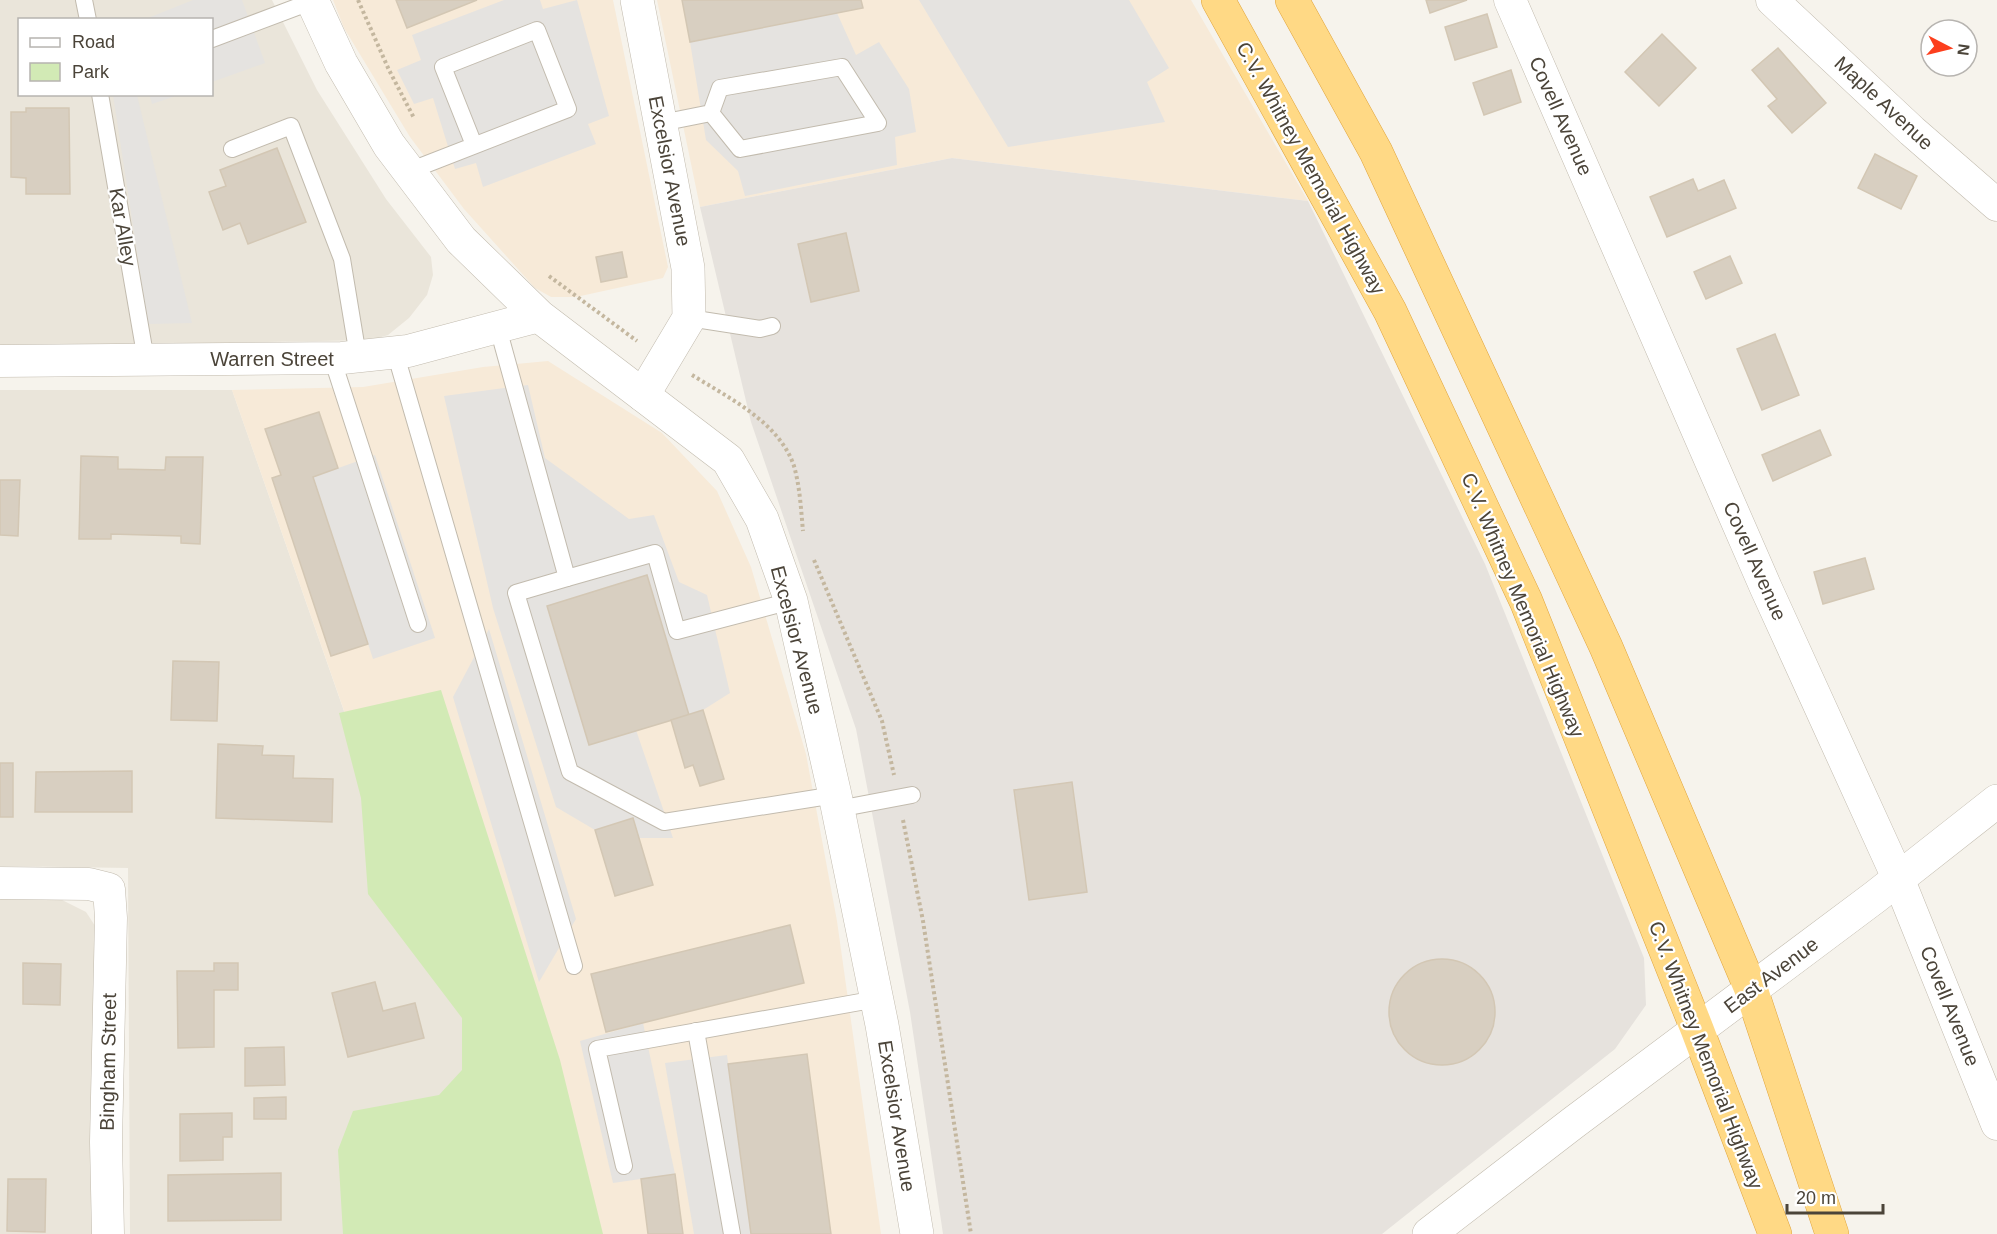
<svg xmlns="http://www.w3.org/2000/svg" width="1997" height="1234" font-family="Arial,sans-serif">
<rect width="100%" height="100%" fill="#f6f3ec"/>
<!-- residential -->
<g fill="#eae5da" fill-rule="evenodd">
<path d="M0,0H272L317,90L386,199L431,257L433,275L427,295L409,318L388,335L372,340L0,347ZM20,20H212V94H20Z"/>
<polygon points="0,390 232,390 360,757 487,996 488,1185 364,1234 130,1234 128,868 0,866"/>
<polygon points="0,898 58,898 86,912 101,935 102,1234 0,1234"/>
</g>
<!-- commercial -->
<g fill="#f7ead8">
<polygon points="333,0 613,0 668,267 663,278 576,297 551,297 535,288 464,209 410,137 344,28"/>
<polygon points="657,0 1191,0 1308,201 952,158 700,207"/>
<polygon points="548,361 662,433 717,491 751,567 806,754 837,921 881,1234 594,1234 349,725 232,390 363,387 483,367"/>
</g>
<!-- industrial -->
<polygon fill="#e6e2dd" points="952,158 1308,201 1485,564 1644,958 1646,1005 1615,1049 1382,1234 943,1234 910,1012 856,729 751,422 700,207"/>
<!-- green -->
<polygon fill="#d2eab5" points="441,690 560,1060 603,1234 343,1234 338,1150 353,1111 439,1095 462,1070 462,1018 368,894 361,798 339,713"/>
<!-- parking -->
<g fill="#e5e3e0">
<polygon points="193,0 242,0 265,63 212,82 212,20 143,20"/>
<polygon points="504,0 540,0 543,9 577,0 609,116 588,124 596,144 483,187 476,163 455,169 433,98 414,104 397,70 421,60 412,35"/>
<polygon points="919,0 1129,0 1169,68 1147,82 1165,122 1008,147"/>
<polygon points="837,13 856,55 879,42 909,89 916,132 895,137 897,165 745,196 738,171 706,140 690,42"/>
<polygon points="149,94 179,94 179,95 152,104"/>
<polygon points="113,95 137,95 192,323 148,324"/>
<polygon points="528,385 545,458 629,519 654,515 679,582 707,595 730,693 703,710 689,715 647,576 547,606 589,745 636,730 673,838 639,838 633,818 595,830 556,807 493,608 444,396"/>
<polygon points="375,455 435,638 373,659 313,477"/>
<polygon points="489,629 576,919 539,982 453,697"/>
<polygon points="643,1023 675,1174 613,1183 580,1041"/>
<polygon points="727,1055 751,1234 694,1234 665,1063"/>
</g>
<!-- building -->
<g fill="#d8cfc1" stroke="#d3c7b4" stroke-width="1.5">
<polygon points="396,0 477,0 407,28"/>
<polygon points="682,0 861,0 863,8 690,42"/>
<polygon points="1426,0 1467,0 1430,13"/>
<polygon points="1487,14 1497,47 1455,60 1445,27"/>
<polygon points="1662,34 1696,68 1659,106 1625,72"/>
<polygon points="1778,48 1826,103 1792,133 1768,106 1777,99 1752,70"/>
<polygon points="1511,70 1521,102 1484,115 1473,83"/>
<polygon points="26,108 69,108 70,194 26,194 26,178 11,177 11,112 26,112"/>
<polygon points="277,148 306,222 248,244 240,223 223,230 209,192 226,186 220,170"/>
<polygon points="1875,154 1917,176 1901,209 1858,188"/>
<polygon points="1693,179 1698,191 1724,180 1736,208 1667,237 1650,197"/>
<polygon points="846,233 859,291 811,302 798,244"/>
<polygon points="622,252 627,277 601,282 596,257"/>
<polygon points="1730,256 1742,283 1706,299 1694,272"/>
<polygon points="1775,334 1799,395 1762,410 1737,349"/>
<polygon points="319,412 338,468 313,477 368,644 331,656 272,478 281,475 265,429"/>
<polygon points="1820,430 1831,455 1773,481 1762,455"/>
<polygon points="81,456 118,457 118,469 165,470 166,457 203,457 200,544 181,543 181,536 111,534 111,539 79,539"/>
<polygon points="0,480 20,480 18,536 0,535"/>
<polygon points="1865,558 1874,589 1823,604 1814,572"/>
<polygon points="647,575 689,715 589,745 547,606"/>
<polygon points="173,661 219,662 217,721 171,720"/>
<polygon points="703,710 724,779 700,786 693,765 685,768 671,720"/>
<polygon points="218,744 263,746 262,755 294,756 293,778 333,779 332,822 216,818"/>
<rect x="0" y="763" width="13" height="54"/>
<polygon points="132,771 132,812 35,812 36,772"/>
<polygon points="1072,782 1087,892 1029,900 1014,790"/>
<polygon points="633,818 653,885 615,896 595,830"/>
<polygon points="790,925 804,983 606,1032 591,974"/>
<circle cx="1442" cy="1012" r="53"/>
<polygon points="23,963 61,964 60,1005 23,1004"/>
<polygon points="214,963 238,963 238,990 214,990 214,1047 178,1048 177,971 214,971"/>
<polygon points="375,982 383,1011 415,1003 424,1038 348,1057 332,993"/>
<polygon points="284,1047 285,1085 245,1086 245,1048"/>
<polygon points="807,1054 831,1234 751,1234 728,1064"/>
<polygon points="286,1097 286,1119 254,1119 254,1098"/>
<polygon points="232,1113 232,1137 223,1137 223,1160 180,1161 180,1114"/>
<polygon points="281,1173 281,1220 168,1221 168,1175"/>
<polygon points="675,1174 683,1234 648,1234 641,1179"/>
<polygon points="8,1179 46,1179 45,1232 7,1231"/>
</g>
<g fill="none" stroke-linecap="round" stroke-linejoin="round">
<!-- service casing -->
<g stroke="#c2bbae" stroke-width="18">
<g id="service">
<polyline points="84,0 88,20"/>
<polyline points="212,39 313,1"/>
<polyline points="100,94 146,360"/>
<polyline points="661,123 711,113 740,149 878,123 842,67 720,88 711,113"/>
<polyline points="232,149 291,126 342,259 358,356"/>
<polyline points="409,171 568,109 537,30 443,67 474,145"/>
<polyline points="689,318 760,329 772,326"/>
<polyline points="498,328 567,578 655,553 677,631 791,601"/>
<polyline points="395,352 574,966"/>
<polyline points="332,358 418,624"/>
<polyline points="567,578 516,593 570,772 664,822 835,795"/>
<polyline points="838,809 912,795"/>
<polyline points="696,1031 732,1234"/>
<polyline points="624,1166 597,1049 877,999"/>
</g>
</g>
<!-- minor casing -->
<g stroke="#c2bbae" stroke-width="33">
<g id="minor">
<polyline points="1510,0 1766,588 1898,878 1997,1124"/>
<polyline points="1772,0 1912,131 1997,205"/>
<polyline points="0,361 342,358 408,351 539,316"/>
<polyline points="0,883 89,884 109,889 111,918 106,1142 108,1234"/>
</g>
</g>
<!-- tertiary casing -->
<g stroke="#c2bbae" stroke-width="34">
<g id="tertiary">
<polyline points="312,0 341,63 389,145 461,240 539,316 728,460 762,519 791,601 835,795 882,1025 917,1234"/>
<polyline points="637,0 688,268 689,318 643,395"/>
<polyline points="1429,1234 1573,1123 1875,897 1997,801"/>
</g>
</g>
<!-- trunk casing -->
<g stroke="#e0a43c" stroke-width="34">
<g id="trunk">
<polyline points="1218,0 1390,311 1526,601 1697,1029 1775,1234"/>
<polyline points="1292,0 1376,152 1606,647 1751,989 1832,1234"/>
</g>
</g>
<!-- path -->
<g stroke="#c4b79f" stroke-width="4" stroke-dasharray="3 3" stroke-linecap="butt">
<polyline points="358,0 389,70 414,118"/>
<polyline points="549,276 637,341"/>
<path d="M692,375C729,398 779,422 794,466C800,487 801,510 803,531"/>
<polyline points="814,560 882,721 894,775"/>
<polyline points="903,820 923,921 971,1234"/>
</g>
<!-- service -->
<use href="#service" stroke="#fff" stroke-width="16"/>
<!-- minor -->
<use href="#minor" stroke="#fff" stroke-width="32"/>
<!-- tertiary -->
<use href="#tertiary" stroke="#fff" stroke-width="33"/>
<!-- trunk -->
<use href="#trunk" stroke="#ffd985" stroke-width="33"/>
</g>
<g text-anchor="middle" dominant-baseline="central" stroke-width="4.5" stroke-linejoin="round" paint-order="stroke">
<!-- street labels -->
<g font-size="20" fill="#4b4439" stroke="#fff">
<text transform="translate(1884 103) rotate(43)">Maple Avenue</text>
<text transform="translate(1561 116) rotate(66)">Covell Avenue</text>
<text transform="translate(1311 168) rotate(61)">C.V. Whitney Memorial Highway</text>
<text transform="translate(670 171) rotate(79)">Excelsior Avenue</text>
<text transform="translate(123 227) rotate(80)">Kar Alley</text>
<text x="272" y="359">Warren Street</text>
<text transform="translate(1755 561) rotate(66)">Covell Avenue</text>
<text transform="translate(1523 605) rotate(67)">C.V. Whitney Memorial Highway</text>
<text transform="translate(797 640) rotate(75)">Excelsior Avenue</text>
<text transform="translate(1771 975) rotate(-37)">East Avenue</text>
<text transform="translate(1950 1006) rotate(68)">Covell Avenue</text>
<text transform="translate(1706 1055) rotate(69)">C.V. Whitney Memorial Highway</text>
<text transform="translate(108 1062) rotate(-89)">Bingham Street</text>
<text transform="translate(897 1116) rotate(81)">Excelsior Avenue</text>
</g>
</g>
<!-- legend -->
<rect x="18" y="18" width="195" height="78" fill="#ffffff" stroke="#b7b4b0" stroke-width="1.5"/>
<rect x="30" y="38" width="30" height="9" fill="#ffffff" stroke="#b7b4b0" stroke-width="1.5"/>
<text x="72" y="48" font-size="18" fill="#4b4439">Road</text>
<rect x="30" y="63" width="30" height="18" fill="#d2eab5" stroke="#b7b4b0" stroke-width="1.5"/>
<text x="72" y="78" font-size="18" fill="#4b4439">Park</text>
<!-- north arrow -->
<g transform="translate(1949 48) rotate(97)"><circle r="28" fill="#ffffff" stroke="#b7b4b0" stroke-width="1.5"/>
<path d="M0-4.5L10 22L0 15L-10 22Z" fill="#fc3f1d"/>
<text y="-9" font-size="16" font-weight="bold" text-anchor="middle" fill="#4b4439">N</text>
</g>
<!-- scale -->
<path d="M1787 1204v9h96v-9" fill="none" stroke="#4b4439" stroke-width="3"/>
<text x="1796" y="1204" font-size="18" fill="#4b4439" stroke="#ffffff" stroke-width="4.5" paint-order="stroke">20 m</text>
</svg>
